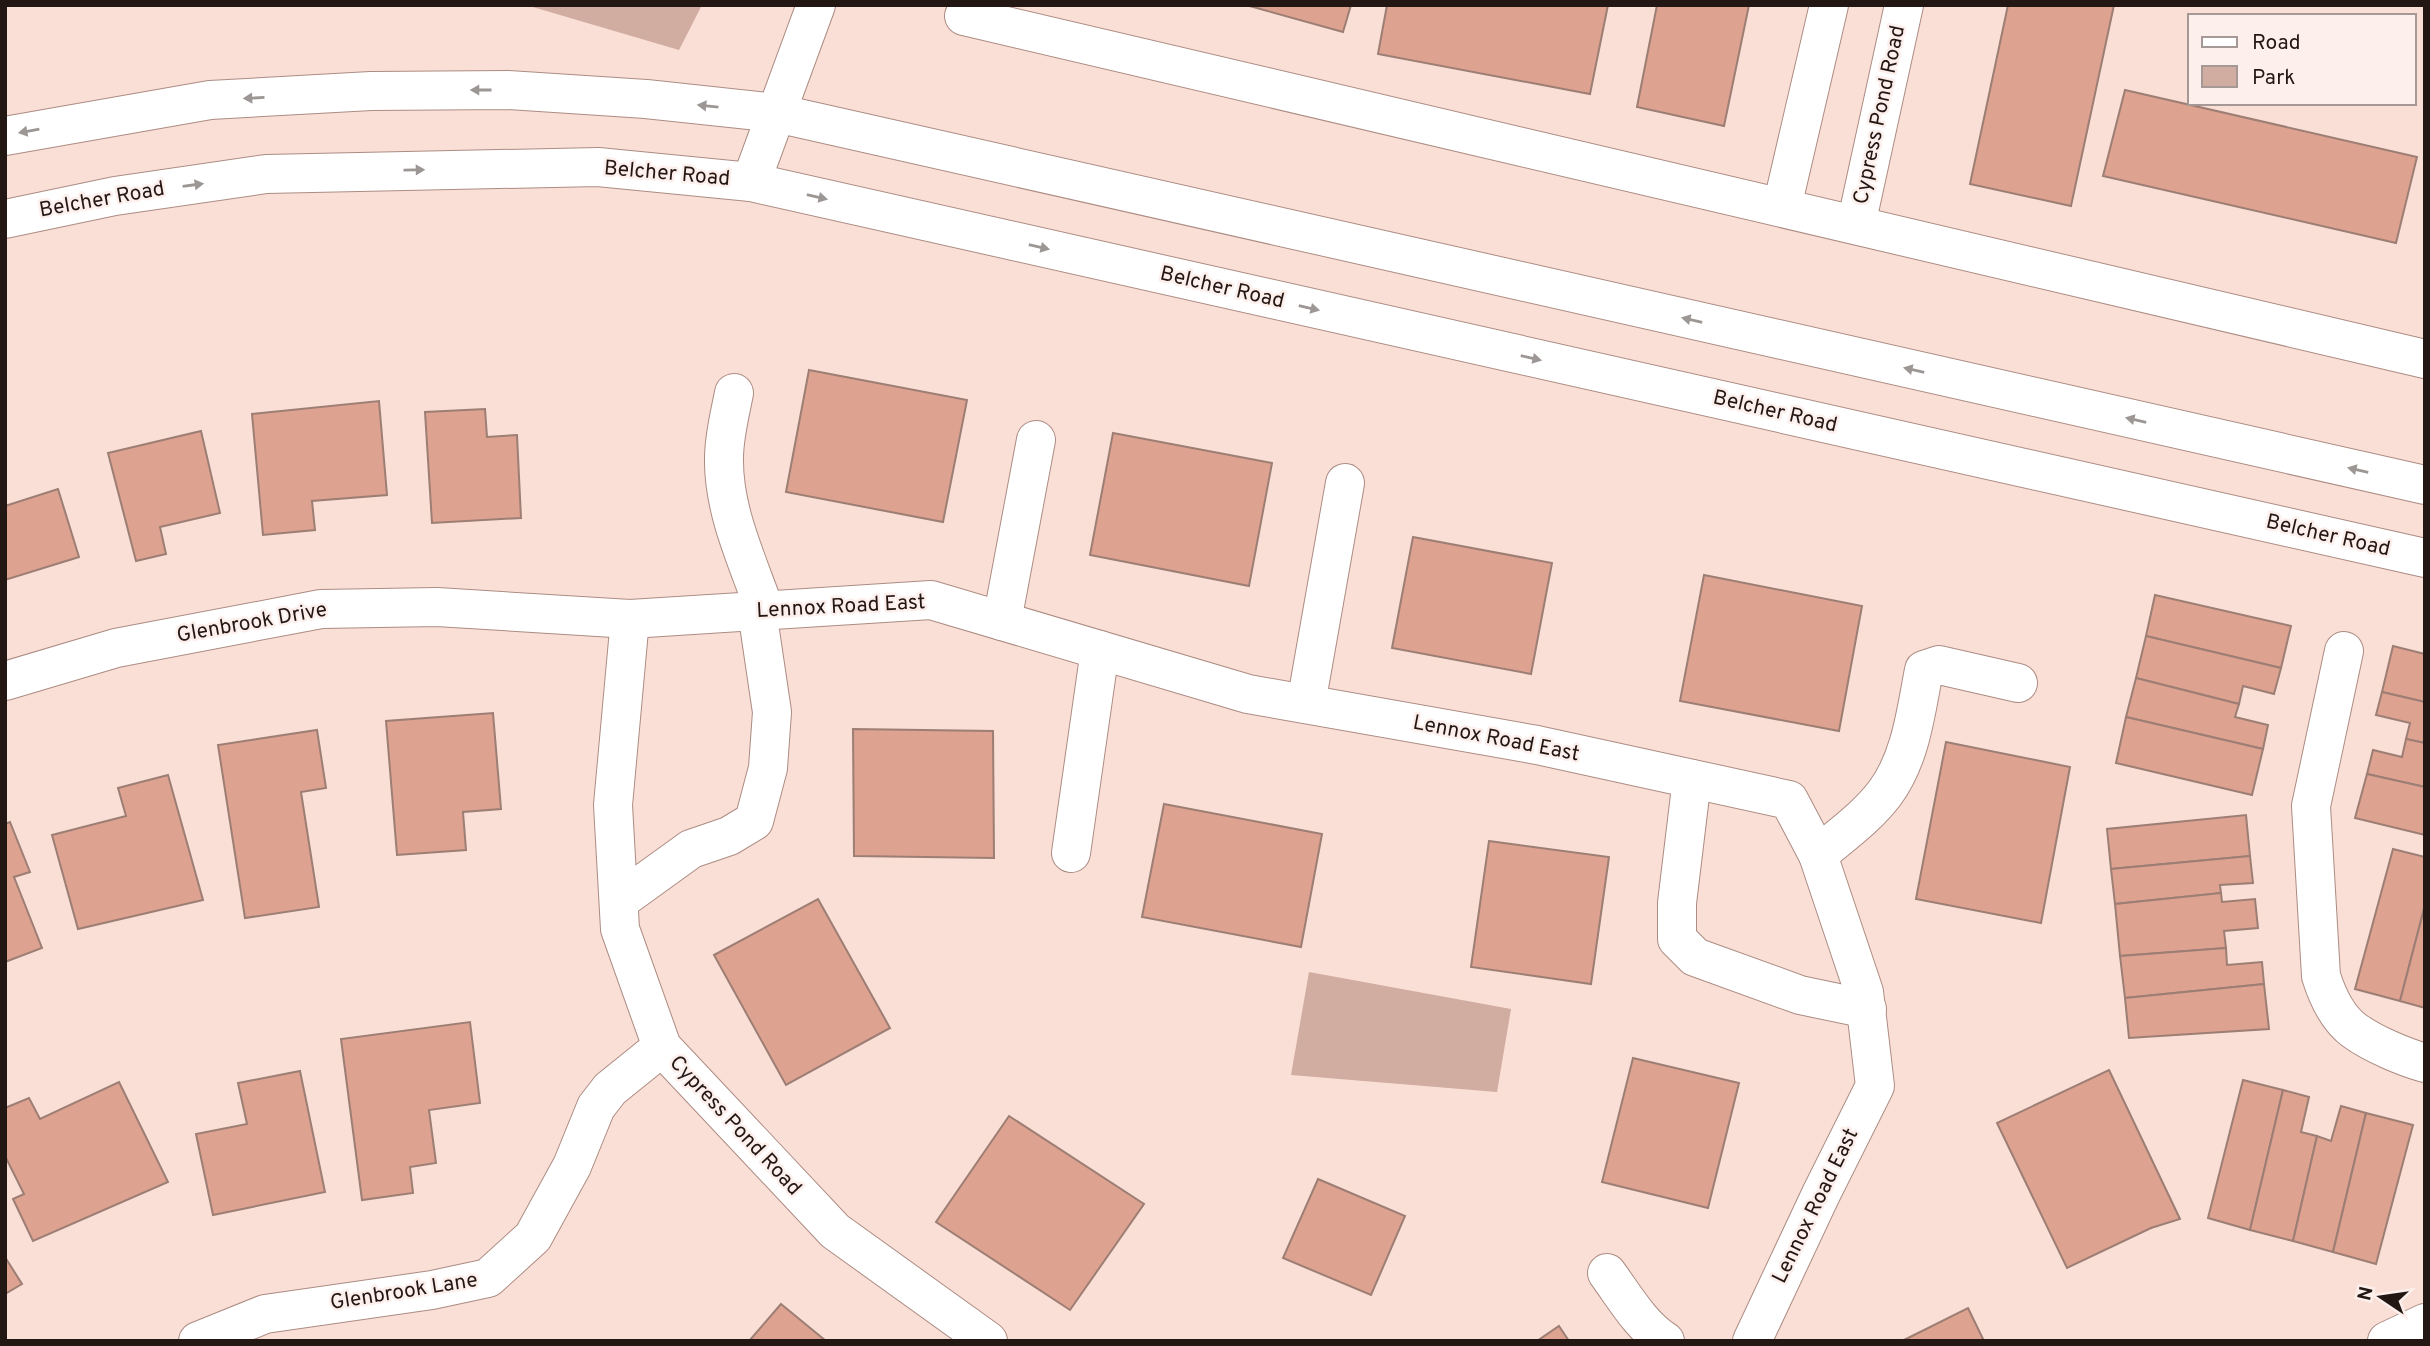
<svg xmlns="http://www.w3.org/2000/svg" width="2430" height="1346" font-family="Overpass,sans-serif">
<rect width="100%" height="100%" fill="#fadfd6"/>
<!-- green -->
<g fill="#d1aca0">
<polygon points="526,5 702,5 679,50"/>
<polygon points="1309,972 1511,1009 1497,1092 1291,1075"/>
</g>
<!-- building -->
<g fill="#dda290" stroke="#9d7e74" stroke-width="2">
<polygon points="1246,5 1351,5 1343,32"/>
<polygon points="1387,5 1608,5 1590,94 1378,54"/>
<polygon points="1657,5 1749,5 1724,126 1637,107"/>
<polygon points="2008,5 2114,5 2071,206 1970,184"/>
<polygon points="2125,90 2417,157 2396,243 2103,176"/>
<polygon points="809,370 967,400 943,522 786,492"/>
<polygon points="379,401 387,495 312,501 315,530 263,535 252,414"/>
<polygon points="485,409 487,437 517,435 521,518 432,523 425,412"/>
<polygon points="201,431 220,513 160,527 166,554 136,561 108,453"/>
<polygon points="1113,433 1272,463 1249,586 1090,555"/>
<polygon points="58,489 79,557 5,580 5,506"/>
<polygon points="1413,537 1552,563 1531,674 1392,648"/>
<polygon points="1704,575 1862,606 1839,731 1680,701"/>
<polygon points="2155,595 2291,626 2281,668 2146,636"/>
<polygon points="2146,636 2281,668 2274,694 2243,686 2239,704 2136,678"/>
<polygon points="2393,646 2425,654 2425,702 2382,692"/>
<polygon points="2136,678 2239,704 2235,717 2268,725 2263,749 2126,717"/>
<polygon points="2382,692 2425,702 2425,743 2406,739 2410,723 2376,715"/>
<polygon points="493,713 501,809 463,812 466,850 397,855 386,721"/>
<polygon points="2126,717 2263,749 2252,795 2116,763"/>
<polygon points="853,729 993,731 994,858 854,856"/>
<polygon points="317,730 326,788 301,792 319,907 245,918 218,745"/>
<polygon points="2406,739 2425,743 2425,787 2367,774 2373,750 2402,757"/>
<polygon points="1946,742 2070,767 2041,923 1916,899"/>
<polygon points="2367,774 2425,787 2425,835 2355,818"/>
<polygon points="168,775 203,900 78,929 52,835 126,816 118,788"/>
<polygon points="1164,804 1322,834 1301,947 1142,917"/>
<polygon points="2246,815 2250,856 2111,869 2107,829"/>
<polygon points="10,822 30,872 14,877 42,948 5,962 5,824"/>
<polygon points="1489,841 1609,857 1591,984 1471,967"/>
<polygon points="2393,849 2425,857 2425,905 2400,1001 2355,989"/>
<polygon points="2250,856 2253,883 2220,885 2221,893 2115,904 2111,869"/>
<polygon points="2221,893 2222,902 2255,899 2258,928 2224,931 2226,948 2120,956 2115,904"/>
<polygon points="818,899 890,1028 786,1085 714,955"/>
<polygon points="2425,905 2425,1008 2400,1001"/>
<polygon points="2226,948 2227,965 2262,962 2264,984 2125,998 2120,956"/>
<polygon points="2264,984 2269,1029 2129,1038 2125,998"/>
<polygon points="470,1022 480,1103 429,1110 436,1163 410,1167 413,1193 362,1200 341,1039"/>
<polygon points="1633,1058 1739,1083 1708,1208 1602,1182"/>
<polygon points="2109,1070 2180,1219 2151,1228 2067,1268 1997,1123"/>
<polygon points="300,1071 325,1192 213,1215 196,1134 247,1124 238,1083"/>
<polygon points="2243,1080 2283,1090 2250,1230 2208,1218"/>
<polygon points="119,1082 168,1182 33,1241 13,1199 24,1194 5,1156 5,1108 29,1098 40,1119"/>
<polygon points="2283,1090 2309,1097 2301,1132 2317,1136 2293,1241 2250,1230"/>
<polygon points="2341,1106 2366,1113 2333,1252 2293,1241 2317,1136 2331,1141"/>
<polygon points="2366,1113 2413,1125 2376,1264 2333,1252"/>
<polygon points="1009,1116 1144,1204 1070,1310 936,1222"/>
<polygon points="1318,1179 1405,1216 1371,1295 1283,1258"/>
<polygon points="5,1257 22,1284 5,1294"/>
<polygon points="781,1304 826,1341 749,1341"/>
<polygon points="1968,1308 1984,1341 1902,1341"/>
<polygon points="1559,1326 1569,1341 1537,1341"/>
</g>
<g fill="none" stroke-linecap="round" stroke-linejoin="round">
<!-- minor casing -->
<g stroke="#ac8c83" stroke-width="40">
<g id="minor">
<polyline points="964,16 2425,359"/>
<polyline points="751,182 816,5"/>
<polyline points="1782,207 1829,5"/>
<polyline points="1856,225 1904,5"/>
<path d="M734,393C730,414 724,436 724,458C723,511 748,562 765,611"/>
<polyline points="630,619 613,805 620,929 662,1047 835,1231 988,1341"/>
<polyline points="1002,621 1036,440"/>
<path d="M2344,651L2311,806L2321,976C2327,995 2338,1019 2355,1031C2373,1044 2404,1057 2425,1063"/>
<polyline points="5,681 116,648 321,609 437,607 630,619 931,600 1248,694 1537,745 1789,800 1818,855 1864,992 1875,1086 1821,1194 1752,1341"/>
<polyline points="1306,704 1345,483"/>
<polyline points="1692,779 1677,903 1677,939 1695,957 1800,995 1867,1009"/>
<polyline points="1071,853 1100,650"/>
<path d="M1818,855C1840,836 1867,817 1885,793C1911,758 1916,711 1924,670L1939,665L2018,683"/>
<polyline points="619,901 691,849 729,836 754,821 768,768 772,712 757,611"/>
<path d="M1607,1273C1624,1296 1641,1326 1665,1341"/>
<polyline points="198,1341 265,1314 432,1290 488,1278 533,1237 572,1166 596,1107 610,1089 662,1047"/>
<polyline points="2387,1341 2425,1323"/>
</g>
</g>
<!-- major casing -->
<g stroke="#ac8c83" stroke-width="40">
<g id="major">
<polyline points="5,136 210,100 371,91 508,90 646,99 776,113 2425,485"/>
<polyline points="5,219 115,196 266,174 598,167 751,182 2425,558"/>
</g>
</g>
<!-- minor -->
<use href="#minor" stroke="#fff" stroke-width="38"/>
<!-- major -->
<use href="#major" stroke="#fff" stroke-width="38"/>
</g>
<!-- one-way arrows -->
<defs><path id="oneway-solid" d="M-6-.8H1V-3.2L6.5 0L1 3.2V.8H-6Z" transform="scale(1.75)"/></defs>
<g fill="#9c9795">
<use href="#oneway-solid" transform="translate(481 90) rotate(180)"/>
<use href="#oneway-solid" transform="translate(254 98) rotate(177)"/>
<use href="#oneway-solid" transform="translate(708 106) rotate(-174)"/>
<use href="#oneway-solid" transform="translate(29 131) rotate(170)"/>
<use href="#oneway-solid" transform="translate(414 170) rotate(-1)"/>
<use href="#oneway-solid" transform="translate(193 185) rotate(-8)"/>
<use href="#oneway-solid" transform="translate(817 197) rotate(13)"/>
<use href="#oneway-solid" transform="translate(1039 247) rotate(13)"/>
<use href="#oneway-solid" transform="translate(1309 308) rotate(13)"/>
<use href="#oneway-solid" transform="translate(1692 320) rotate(-167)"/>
<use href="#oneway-solid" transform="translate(1531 358) rotate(13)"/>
<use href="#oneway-solid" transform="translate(1914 370) rotate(-167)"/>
<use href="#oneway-solid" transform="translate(2136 420) rotate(-167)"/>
<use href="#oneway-solid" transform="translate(2358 470) rotate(-167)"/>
</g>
<g text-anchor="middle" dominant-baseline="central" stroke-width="5" stroke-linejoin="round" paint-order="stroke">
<!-- street labels -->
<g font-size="21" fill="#231714" stroke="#fdefeb">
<text transform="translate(1880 115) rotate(-78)">Cypress Pond Road</text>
<text transform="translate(667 174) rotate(5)">Belcher Road</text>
<text transform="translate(102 200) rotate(-10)">Belcher Road</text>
<text transform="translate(1222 288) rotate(13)">Belcher Road</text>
<text transform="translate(1775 412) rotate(13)">Belcher Road</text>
<text transform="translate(2328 536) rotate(13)">Belcher Road</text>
<text transform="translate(841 607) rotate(-3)">Lennox Road East</text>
<text transform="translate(252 623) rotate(-10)">Glenbrook Drive</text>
<text transform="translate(1496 739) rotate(11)">Lennox Road East</text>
<text transform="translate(735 1126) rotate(47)">Cypress Pond Road</text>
<text transform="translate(1816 1206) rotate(-64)">Lennox Road East</text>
<text transform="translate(404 1292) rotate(-9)">Glenbrook Lane</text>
</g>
</g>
<!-- border -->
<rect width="2430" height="1346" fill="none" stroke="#231714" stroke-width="14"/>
<!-- legend -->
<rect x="2188" y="14" width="228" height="91" fill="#fdefeb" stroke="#a69995" stroke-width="2"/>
<rect x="2202" y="37" width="35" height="10" fill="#ffffff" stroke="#a69995" stroke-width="2"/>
<text x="2252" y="49" font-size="21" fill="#231714">Road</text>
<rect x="2202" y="66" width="35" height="21" fill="#d1aca0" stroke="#a69995" stroke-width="2"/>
<text x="2252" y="84" font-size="21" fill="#231714">Park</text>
<!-- north arrow -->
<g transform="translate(2381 1297) rotate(283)" stroke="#fdefeb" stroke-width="5" paint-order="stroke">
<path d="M0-5L12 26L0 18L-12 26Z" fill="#231714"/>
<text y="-10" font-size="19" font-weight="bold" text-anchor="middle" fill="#231714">N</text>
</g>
</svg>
